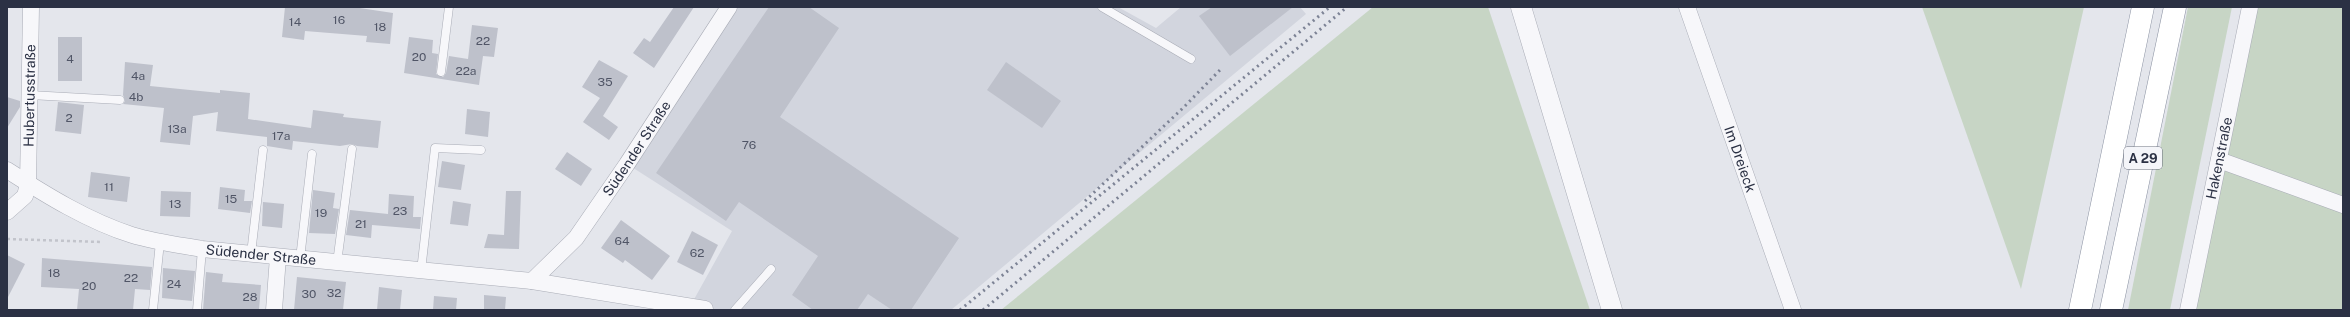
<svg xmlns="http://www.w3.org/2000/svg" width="2350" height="317" font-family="'Public Sans',sans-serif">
<rect width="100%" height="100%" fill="#e4e6ec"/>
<!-- built -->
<polygon fill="#d2d5de" points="729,7 1118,7 1156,28 1181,7 1300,7 1306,14 951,310 716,310 708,305 692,303 732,231 627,164"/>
<!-- green -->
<g fill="#c7d5c5">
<polygon points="1373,7 1488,7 1590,310 1001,310"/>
<polygon points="1922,7 2084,7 2021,289"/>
<polygon points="2188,7 2232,7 2170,310 2128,310"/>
<polygon points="2249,7 2343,7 2343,310 2190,310"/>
</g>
<!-- building -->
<g fill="#bec1cb">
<polygon points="285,7 353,7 393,13 390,44 366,42 367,36 305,31 304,40 282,37"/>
<polygon points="674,7 694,7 654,68 633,53 644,38 650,42"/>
<polygon points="769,7 809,7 839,28 780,117 959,238 911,310 892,310 868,294 857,310 813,310 792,295 818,256 739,202 726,221 656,173"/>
<polygon points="1212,7 1293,7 1230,56 1199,16"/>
<polygon points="472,25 498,28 494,57 483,56 479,85 404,73 409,37 433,40 432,53 438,54 436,74 443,77 446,73 449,56 468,59"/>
<rect x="58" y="37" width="24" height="44"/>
<polygon points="599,60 628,76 603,116 618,127 609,140 583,122 600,98 582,87"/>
<polygon points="125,62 153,65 150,86 220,93 220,90 250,93 248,119 311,128 313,110 344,114 343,117 381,121 378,148 357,146 352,144 340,146 293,141 292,150 267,146 267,137 216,131 218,112 193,116 190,145 160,142 164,108 123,104 125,101 123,95"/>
<polygon points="1006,62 1061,101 1042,128 987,90"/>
<polygon points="7,97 20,101 20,107 7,128"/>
<polygon points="58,102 84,105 81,134 55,131"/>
<polygon points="467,109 490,112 488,137 465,134"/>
<polygon points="567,152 592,169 581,186 555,169"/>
<polygon points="442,161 465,165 461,190 438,187"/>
<polygon points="91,172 130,177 127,202 88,197"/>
<polygon points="220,187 245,190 244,201 252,201 250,213 218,209"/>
<polygon points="313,190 335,193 333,208 339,209 335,234 309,233"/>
<polygon points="161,191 191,192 190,217 160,216"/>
<polygon points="506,191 521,191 519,249 484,248 488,234 504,235"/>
<polygon points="389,194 414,196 413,217 421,217 420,229 372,225 371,238 346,235 350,210 388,214"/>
<polygon points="453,201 471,204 468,226 450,224"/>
<polygon points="263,202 284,204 282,228 262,226"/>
<polygon points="621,220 670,256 652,280 625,260 623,263 601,248"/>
<polygon points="692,231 718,245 703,275 677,262"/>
<polygon points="7,255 25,264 7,299"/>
<polygon points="42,258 152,267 150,290 135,289 133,310 77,310 79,289 41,287"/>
<polygon points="163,268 195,271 192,301 162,298"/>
<polygon points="206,272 223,274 222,282 261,285 259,310 203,310"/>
<polygon points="297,277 346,282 343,310 294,310"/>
<polygon points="379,287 402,290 400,310 377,310"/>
<polygon points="484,295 506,297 505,310 484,310"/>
<polygon points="434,296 457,298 456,310 433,310"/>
</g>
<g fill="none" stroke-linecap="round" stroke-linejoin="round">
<!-- service casing -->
<g stroke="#a9acb6" stroke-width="9">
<g id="service">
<polyline points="1102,7 1191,59"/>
<polyline points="441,72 449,7"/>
<polyline points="30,95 120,100"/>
<polyline points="251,254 263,150"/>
<polyline points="300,259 312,154"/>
<polyline points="337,263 352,149"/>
<polyline points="421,271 435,148 481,150"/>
<polyline points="153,310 160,242"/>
<polyline points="197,310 202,249"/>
<polyline points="735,310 771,269"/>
</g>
</g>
<!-- minor casing -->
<g stroke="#a9acb6" stroke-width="17">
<g id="minor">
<path id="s1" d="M1687,7L1793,310"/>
<polyline points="2219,160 2343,205"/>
<path id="s2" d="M7,170C46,195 88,221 132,235C155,242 179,245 202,249L532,281L576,238L627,164L729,7"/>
<path id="s3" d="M7,212L25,196L28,184L31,7"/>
<polyline points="532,281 705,309"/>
<polyline points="274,310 278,257"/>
<path id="s4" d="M2188,310L2250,7"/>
</g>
</g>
<!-- tertiary casing -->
<g stroke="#a9acb6" stroke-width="21">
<polyline id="tertiary" points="1521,7 1612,310"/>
</g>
<!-- motorway casing -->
<g stroke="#8b92a2" stroke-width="23">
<g id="motorway">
<polyline points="2080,310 2143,7"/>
<polyline points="2111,310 2175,7"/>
</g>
</g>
<!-- path -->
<polyline stroke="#c2c4cb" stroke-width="2.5" stroke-dasharray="3 3" stroke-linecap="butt" points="7,239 102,242"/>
<!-- service -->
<use href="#service" stroke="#f7f7fa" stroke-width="8"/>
<!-- minor -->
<use href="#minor" stroke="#f7f7fa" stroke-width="16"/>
<!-- tertiary -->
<use href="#tertiary" stroke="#f7f7fa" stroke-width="20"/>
<!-- motorway -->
<use href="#motorway" stroke="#fff" stroke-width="22"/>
<!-- rail -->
<g stroke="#7d8395" stroke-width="3" stroke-dasharray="2 4" stroke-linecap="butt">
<polyline points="1085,201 1184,107 1221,69"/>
<polyline points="960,310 1330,7"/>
<polyline points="983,310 1347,7"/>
</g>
</g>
<g text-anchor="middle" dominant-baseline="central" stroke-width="3" stroke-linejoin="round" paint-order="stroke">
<!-- number labels -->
<g font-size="12" fill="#505566">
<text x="339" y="20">16</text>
<text x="295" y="22">14</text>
<text x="380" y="27">18</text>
<text x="483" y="41">22</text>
<text x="419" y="57">20</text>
<text x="70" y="59">4</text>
<text x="466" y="71">22a</text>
<text x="138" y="76">4a</text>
<text x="605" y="82">35</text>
<text x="136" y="97">4b</text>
<text x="69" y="118">2</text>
<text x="177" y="129">13a</text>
<text x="281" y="136">17a</text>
<text x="749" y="145">76</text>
<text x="109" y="187">11</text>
<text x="231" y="199">15</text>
<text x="175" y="204">13</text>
<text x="400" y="211">23</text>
<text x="321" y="213">19</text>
<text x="361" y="224">21</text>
<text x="622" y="241">64</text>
<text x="697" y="253">62</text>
<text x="54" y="273">18</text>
<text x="131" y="278">22</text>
<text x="174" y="284">24</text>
<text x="89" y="286">20</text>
<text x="334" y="293">32</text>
<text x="309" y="294">30</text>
<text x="250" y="297">28</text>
</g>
<!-- shield labels -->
<rect fill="#f4f5f9" stroke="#676c7a" stroke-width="1" x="2124" y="147" width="38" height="22" rx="3"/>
<g font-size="13" font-weight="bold" fill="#2b3144">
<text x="2143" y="158">A 29</text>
</g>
<!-- street labels -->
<g font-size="14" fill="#2b3144" stroke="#f4f5f9">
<text stroke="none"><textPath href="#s3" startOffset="125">Hubertusstraße</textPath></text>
<text stroke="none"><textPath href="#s2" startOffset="714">Südender Straße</textPath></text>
<text stroke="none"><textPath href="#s1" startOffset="161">Im Dreieck</textPath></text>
<text stroke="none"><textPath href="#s4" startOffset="155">Hakenstraße</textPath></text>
<text stroke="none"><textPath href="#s2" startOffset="272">Südender Straße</textPath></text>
</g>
</g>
<!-- border -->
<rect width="2350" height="317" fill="none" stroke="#2b3144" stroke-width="16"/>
</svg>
